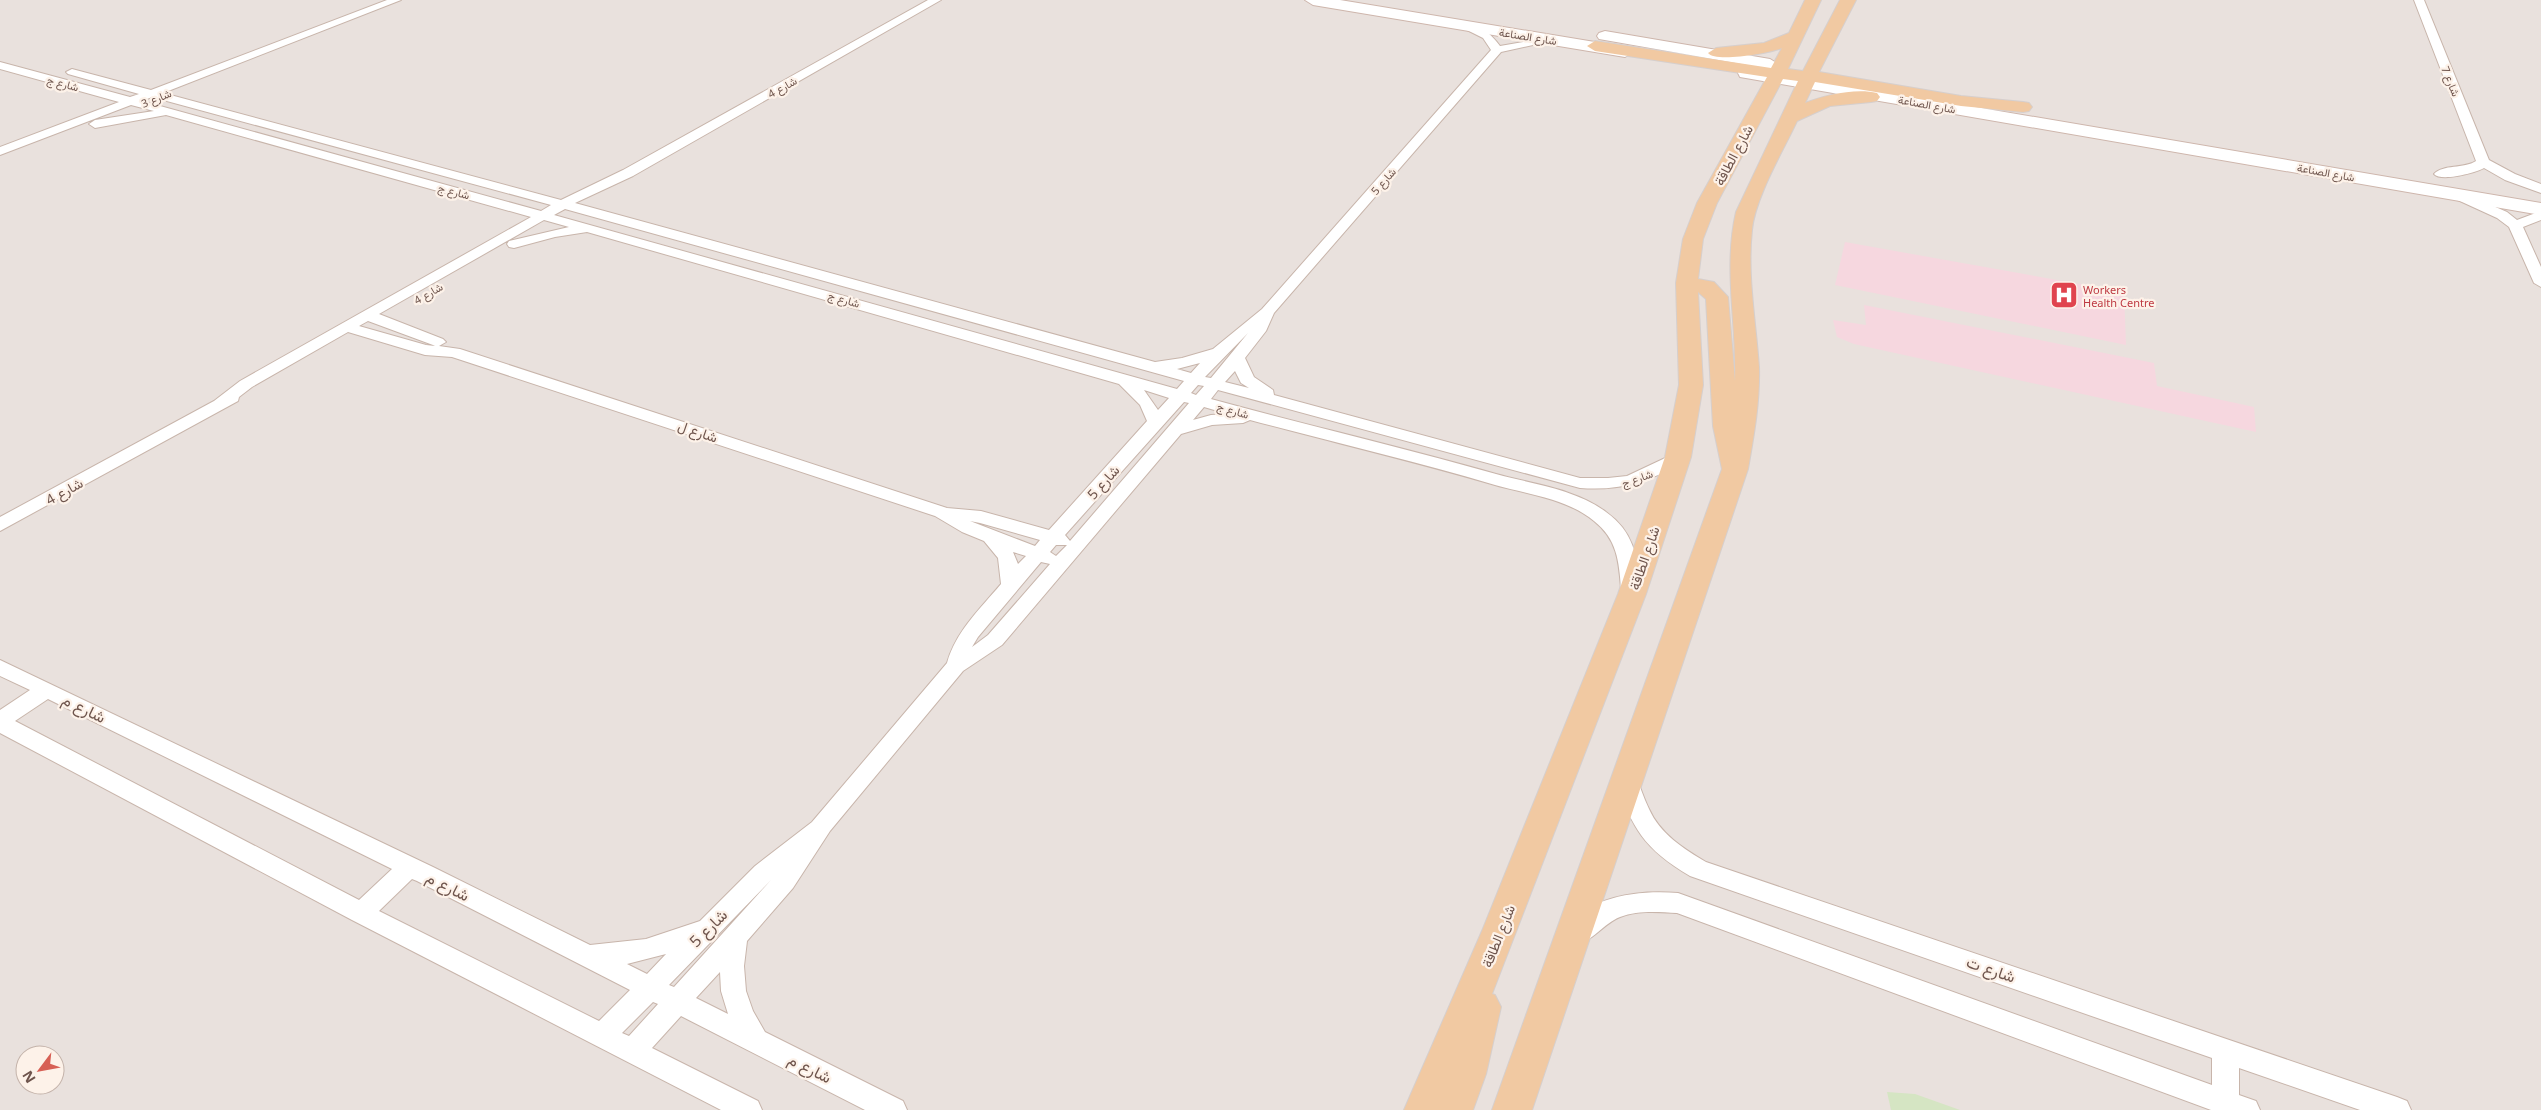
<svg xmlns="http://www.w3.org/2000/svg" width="2541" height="1110" font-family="'Noto Sans',Vazirmatn,sans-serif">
<rect width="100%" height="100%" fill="#f9eee3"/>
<!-- industrial -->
<path fill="#e9e1dd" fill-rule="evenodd" d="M0,0H2541V1110H0ZM25,1055H55V1085H25Z"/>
<!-- medical -->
<g fill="#f6d7df">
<polygon points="1845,242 2124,292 2126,345 1835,285"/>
<polygon points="1864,305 2154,363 2157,386 2254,407 2256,432 1854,344 1837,337 1833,320 1866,325"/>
</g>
<!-- green -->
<polygon fill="#d5e5c3" points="1887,1092 1915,1094 1960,1110 1891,1110"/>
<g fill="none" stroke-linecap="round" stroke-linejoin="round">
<!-- street casing -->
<g stroke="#c8b5ab" stroke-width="2">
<g id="street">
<path d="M387,0H401L163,93L561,200L623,170L928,0H941L633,176L575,203L1155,362L1182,358L1213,349L1262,309L1491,50L1483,38L1461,27V23C1476,20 1492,35 1500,46L1551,37V41L1501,52L1274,313L1266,331L1245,358L1254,377L1273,390L1274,395L1580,478H1608L1627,476L1678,452L1684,453L1687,457L1684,461C1651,482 1620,491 1580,488L1218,390L1211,399C1306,425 1401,447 1496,474C1532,484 1576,489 1606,512C1634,532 1637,556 1641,588L1638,593L1631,594L1624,593L1621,588C1619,561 1617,539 1594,521C1568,499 1527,494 1495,485C1414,461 1332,442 1250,420L1243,423L1212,425L1181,434L1002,645L963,671L830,831L793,888L747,941L744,966L746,991L753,1011L765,1032L903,1101L907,1110H865L681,1016L652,1048L758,1101L762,1110H721L352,920L0,733V710L30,690L0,676V660L433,867L590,945L646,939L700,921L755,866L812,822L947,663C956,631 980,609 1001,584L998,558L984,541L962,532L935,516L452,357L425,355L348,332L252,387L239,397L238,401L0,531V517L214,401L240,381L531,217L166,115L95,128L89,124L95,120L154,111L131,105L0,155V147L119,102L0,69V62L130,97L139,94L68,74L66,72L72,69L151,90ZM152,97L551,205L541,211L142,101ZM565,209L1184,381L1177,389L554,215ZM544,220L569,227L509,241L507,244L509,247L514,248L555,237L587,232L1119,384L1140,405L1147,421L1049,530L981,511L947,508L460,349L439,346L446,342L443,339L379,314ZM368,321L433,345L435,346L426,345L359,326ZM1248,333L1211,378L1205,377ZM1200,363L1191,373L1177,369ZM1235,371L1241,383L1249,388L1225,382ZM1198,385L1204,386L1196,395L1191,393ZM1144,390L1169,398L1158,410ZM1184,402L1189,403L1070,541L1065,535ZM1204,407L1228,414L1211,415L1193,420ZM970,521L980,523L1040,540L1035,546ZM1056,545H1067L1056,556L1050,552ZM1013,552L1026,556L1018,564ZM1041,562L1050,564L988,635L972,647L978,637ZM48,699L392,869L359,900L15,721ZM412,879L417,881L630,990L599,1021L379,911ZM771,880L674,987L669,985ZM666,954L647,974L627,964ZM720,972L721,991L728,1014L696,998ZM653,1002L658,1004L629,1036L622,1033Z"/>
<path d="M2414,0H2424L2489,160L2515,174L2541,184V193L2505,180L2484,168C2475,173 2441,182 2434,174C2443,164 2464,169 2476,161Z"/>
<polygon points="2454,189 2507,212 2517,220 2541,211 2541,220 2523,227 2541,267 2541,287 2534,283 2509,227 2497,218 2449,196 2447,193 2449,190"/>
<path d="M1626,770L1634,773C1640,785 1643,797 1649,809C1660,834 1684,849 1706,862L2397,1097L2407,1101L2411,1110H2360L2239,1068V1095L2256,1101L2260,1110H2211L1677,913C1659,912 1638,910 1620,917C1601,924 1588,950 1567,942L1564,935C1583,895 1640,890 1678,893L2212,1085V1058L1690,876C1644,849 1632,828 1615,779L1618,773Z"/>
</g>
</g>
<!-- secondary casing -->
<g stroke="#ceb6ac" stroke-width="2">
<g id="secondary">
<polygon points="1305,0 1340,0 1625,47 1633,52 1625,57 1313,5"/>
<polygon points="1605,31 1770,59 1778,64 1770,69 1599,39 1597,36 1599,33"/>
<polygon points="1746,68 2541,203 2541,215 1740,77 1738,73 1740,69"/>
</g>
</g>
<!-- primary casing -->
<g stroke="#d6cfcd" stroke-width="2">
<path id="primary" d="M1805,0H1821L1788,69L1803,71L1840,0H1856L1819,72L1961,96L2023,102L2029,103L2032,107L2029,111L2023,112L1961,106L1815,82L1805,103C1826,95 1855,88 1877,93L1880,97L1877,101L1871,102L1830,106L1797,121C1783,151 1755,198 1752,230C1747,276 1756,322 1759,367C1760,402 1754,435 1748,469L1532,1110H1492L1722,469L1713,426L1706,299L1698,292L1703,385L1691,457L1646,594L1492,994L1495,995L1501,1007L1486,1074L1473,1110H1404L1482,931L1618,594L1665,457L1679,385L1676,283L1683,239L1697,203L1767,77L1595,51L1587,46L1595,41L1771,68L1782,48C1770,53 1715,63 1708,53L1716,48L1764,43L1789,33ZM1783,79L1798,81L1736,212C1723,268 1737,325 1735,381L1728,297L1714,282L1698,279L1703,239L1717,203Z"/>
</g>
<!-- street -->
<use href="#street" fill="#fff" fill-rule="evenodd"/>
<!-- secondary -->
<use href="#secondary" fill="#fff" fill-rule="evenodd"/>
<!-- primary -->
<use href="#primary" fill="#f1c9a2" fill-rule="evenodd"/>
</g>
<!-- icons -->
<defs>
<g id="hospital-square" transform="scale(1.4375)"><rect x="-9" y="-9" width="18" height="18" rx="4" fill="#e0444e" stroke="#fdf2e9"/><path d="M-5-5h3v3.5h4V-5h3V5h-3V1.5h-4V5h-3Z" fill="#fff"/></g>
</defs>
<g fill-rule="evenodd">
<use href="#hospital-square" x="2064" y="295"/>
</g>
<g text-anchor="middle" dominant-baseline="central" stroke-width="4.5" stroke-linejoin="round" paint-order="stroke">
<!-- far-street labels -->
<g font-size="11" fill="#6e544c" stroke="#fdf2e9">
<text transform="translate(1528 36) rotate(9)">شارع الصناعة</text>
<text transform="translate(2451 81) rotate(68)">شارع 7</text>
<text transform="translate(63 83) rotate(15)">شارع ج</text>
<text transform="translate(782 87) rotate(-29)">شارع 4</text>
<text transform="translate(156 98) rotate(-22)">شارع 3</text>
<text transform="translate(1927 104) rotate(10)">شارع الصناعة</text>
<text transform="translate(2326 172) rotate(10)">شارع الصناعة</text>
<text transform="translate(1383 181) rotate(-49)">شارع 5</text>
<text transform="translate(454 191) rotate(15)">شارع ج</text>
<text transform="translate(428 293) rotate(-30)">شارع 4</text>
<text transform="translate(844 299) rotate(16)">شارع ج</text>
<text transform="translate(1233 410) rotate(16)">شارع ج</text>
<text transform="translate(1637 478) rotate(-19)">شارع ج</text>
</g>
<!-- far-health labels -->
<g font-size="11" fill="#be3a42" stroke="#fdf2e9" text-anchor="start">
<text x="2083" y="289">Workers<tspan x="2083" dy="13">Health Centre</tspan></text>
</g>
<!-- street labels -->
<g font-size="14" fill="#6e544c" stroke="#fdf2e9">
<text transform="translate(1733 155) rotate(-62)">شارع الطاقة</text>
<text transform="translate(698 431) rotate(19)">شارع ل</text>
<text transform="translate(1103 482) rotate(-48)">شارع 5</text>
<text transform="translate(64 491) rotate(-29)">شارع 4</text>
<text transform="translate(1644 558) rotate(-71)">شارع الطاقة</text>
<text transform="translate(1498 936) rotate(-68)">شارع الطاقة</text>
</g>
<!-- near-street labels -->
<g font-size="16" fill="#6e544c" stroke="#fdf2e9">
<text transform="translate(84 708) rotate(26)">شارع م</text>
<text transform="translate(448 886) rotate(27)">شارع م</text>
<text transform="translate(708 928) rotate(-45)">شارع 5</text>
<text transform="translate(1991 969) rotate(19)">شارع ت</text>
<text transform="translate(810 1068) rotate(27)">شارع م</text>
</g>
</g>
<!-- north arrow -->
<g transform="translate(40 1070) rotate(238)"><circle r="24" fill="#fdf2e9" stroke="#c4b3aa"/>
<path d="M0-4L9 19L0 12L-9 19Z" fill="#d76055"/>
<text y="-8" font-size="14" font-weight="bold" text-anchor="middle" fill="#6e544c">N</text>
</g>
</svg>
